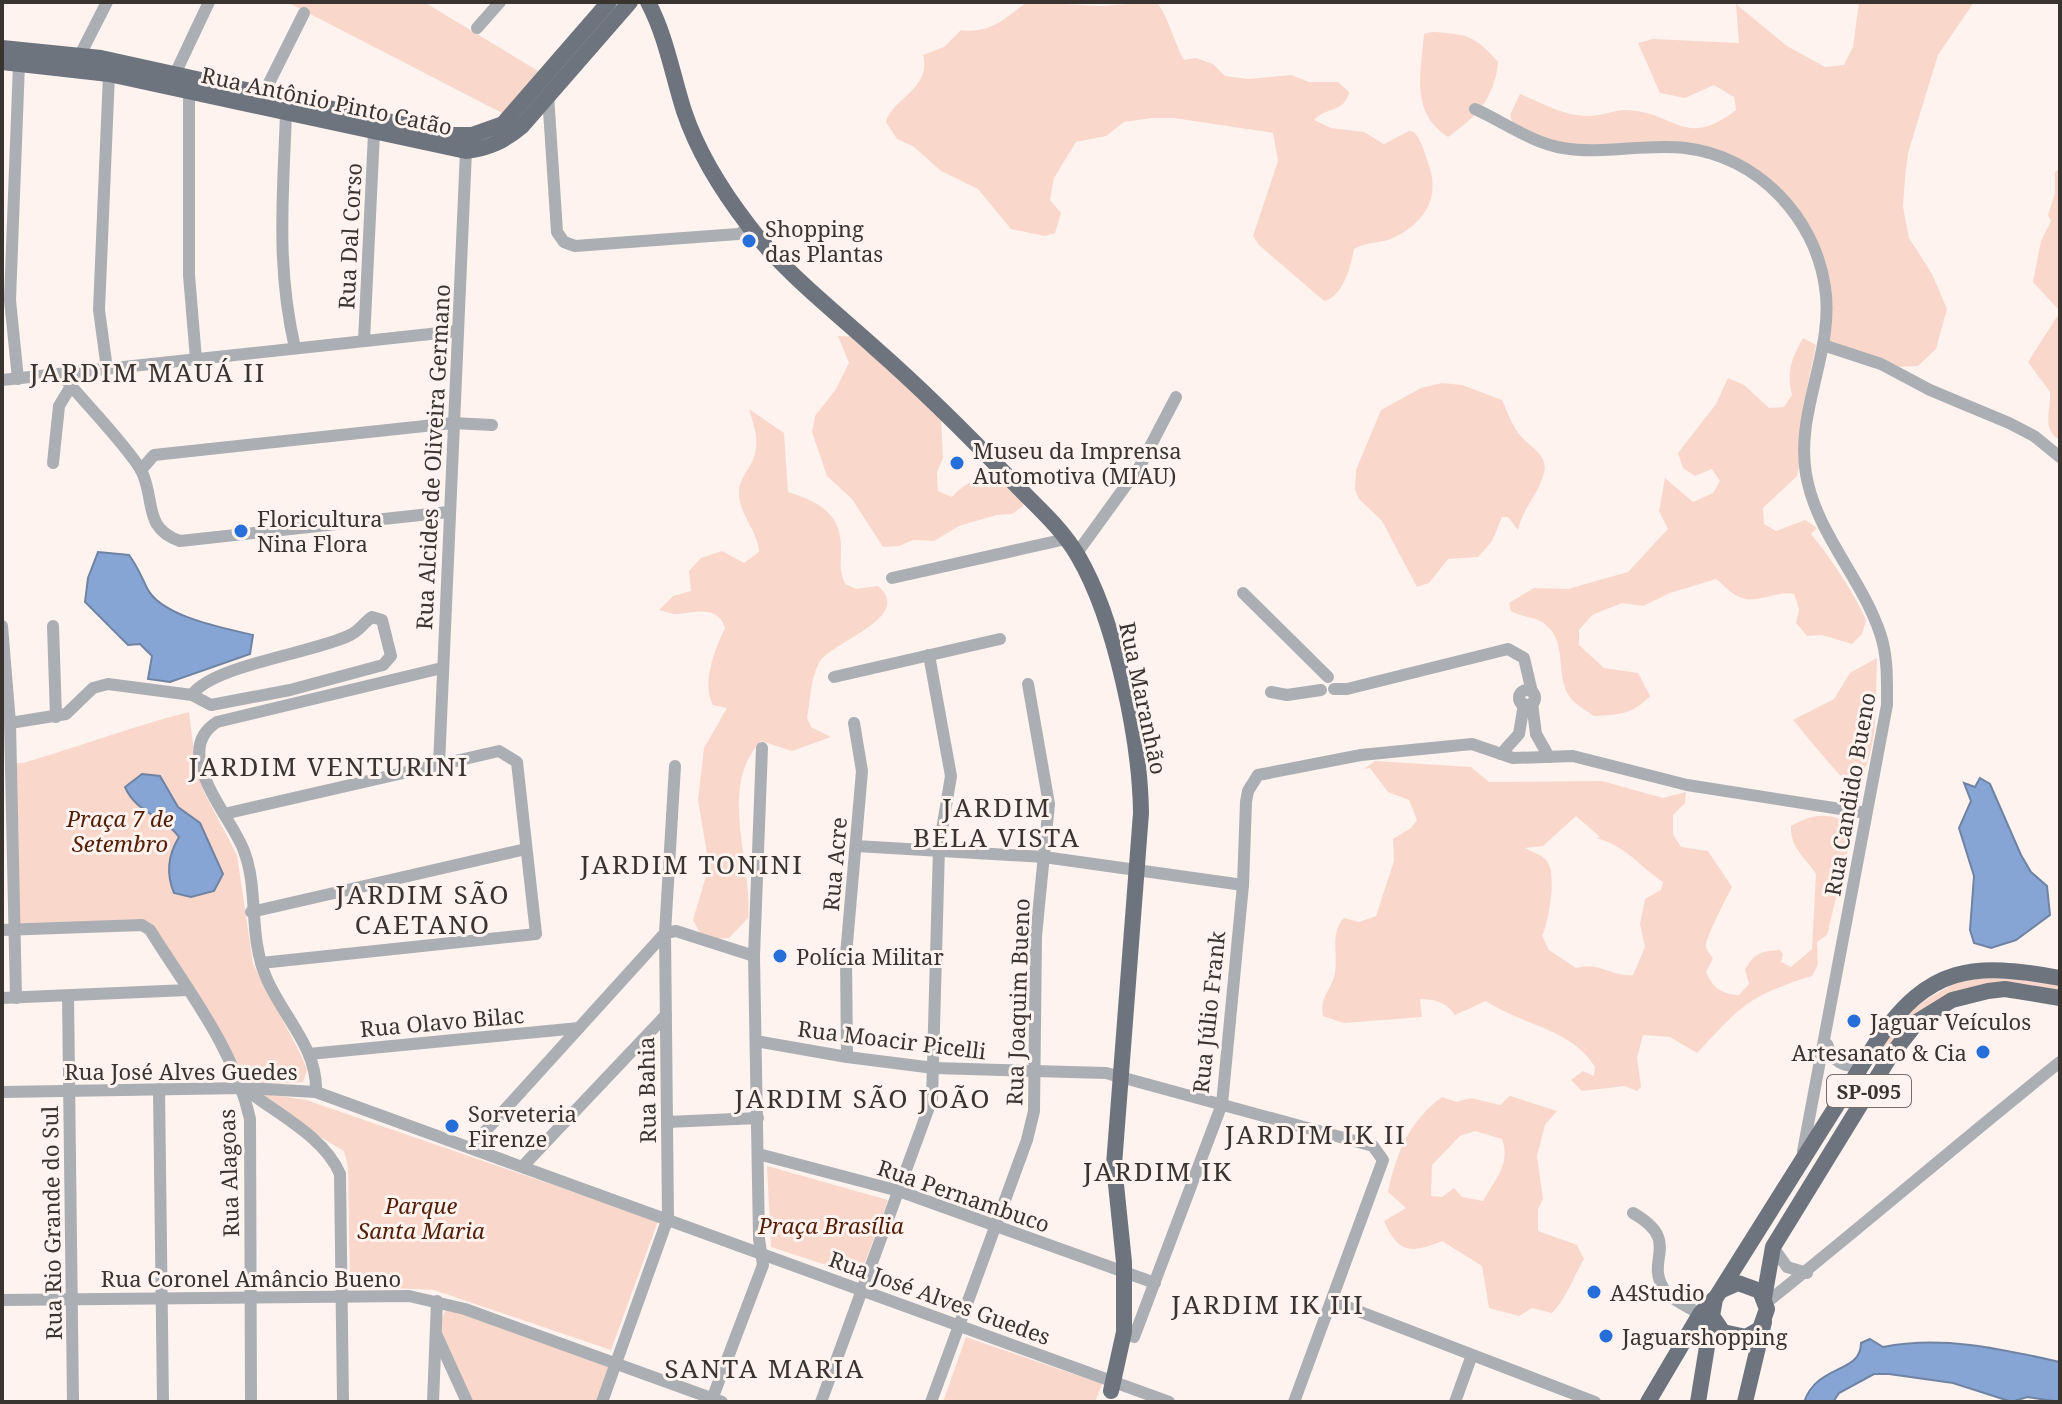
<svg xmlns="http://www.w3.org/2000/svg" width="2062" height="1404" font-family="'Noto Serif',serif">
<rect width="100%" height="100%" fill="#fef3ef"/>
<!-- green -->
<g fill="#f9d8cb" fill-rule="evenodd">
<polygon points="287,2 424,2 538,71 504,114"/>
<path d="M1027,2L1101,6L1156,2C1167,12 1175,45 1184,60L1196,58L1213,64L1225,76L1249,79L1291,75L1309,82H1338L1349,92C1345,113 1325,107 1314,120L1331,128L1364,132L1384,144L1409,131L1414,132C1421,140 1424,150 1427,160C1441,194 1428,220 1395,237C1382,244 1368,241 1354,249C1351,266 1343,297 1324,301L1259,245L1253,236L1278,161L1273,133L1174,118H1152L1124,122L1106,136L1076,142L1054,178L1050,200L1061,213L1055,233L1045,236L1011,229L978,189L941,171L913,146L897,139L886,122C892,98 932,89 923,55L944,47L961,30C991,34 1004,19 1027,2Z"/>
<path d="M1859,2H1974L1938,55L1908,153L1905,178L1903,207L1909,238L1932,274L1947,309L1936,349L1918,366L1894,367L1823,345L1819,259L1766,182L1712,153L1586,151L1514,127L1510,115L1520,94C1542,103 1566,117 1591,116C1603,115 1615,110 1627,110C1675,112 1685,150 1736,110L1734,97L1714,85L1685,98L1660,93L1638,43L1653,39L1739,43L1736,4L1787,46L1825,67L1844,65L1853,47Z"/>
<path d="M1432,32C1466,34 1475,35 1498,62C1495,98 1476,117 1448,137C1410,112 1421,73 1424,34Z"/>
<polygon points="2060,169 2060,311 2033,282 2041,241 2051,221 2048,215 2055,193 2055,172"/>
<path d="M2060,312V440C2041,429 2051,410 2050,392L2028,362Z"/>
<path d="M838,336L861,337L941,418L943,458L937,472L938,491L952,497C973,474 999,468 1023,490V506L1012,514L996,515L959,526L934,541L913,540L899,546L883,547L852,499L827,476L812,432L815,416L836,389L849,363Z"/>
<path d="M1803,338L1816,345L1806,393L1804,444L1797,476L1763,508L1764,524L1776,531L1805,520L1817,528L1811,534C1830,557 1855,594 1866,620L1862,634L1852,644L1822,635L1807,636L1796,623L1799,609L1794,594C1775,590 1755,606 1737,596C1729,592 1723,584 1716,579L1670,593L1643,606L1622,603L1592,615L1579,630V645L1604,668L1638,673L1650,696C1633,714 1619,715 1594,716C1586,710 1574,704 1569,696C1555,674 1568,644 1546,625C1536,616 1523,618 1511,611L1509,603L1534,588L1568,589L1628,572L1668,529L1659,511L1665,478L1693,502L1713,493L1720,481L1712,469L1695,476L1683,468L1678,453L1716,404L1728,378L1744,385L1769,408L1784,407L1792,395C1786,373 1792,357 1803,338Z"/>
<path d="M1442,383L1462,385L1502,400C1507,411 1512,425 1519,434C1532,450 1552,455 1542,479C1536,497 1522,510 1518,530L1508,517H1502L1492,541L1478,557L1448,559L1429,583L1417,587L1382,521L1359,499L1355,490L1356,470L1381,410L1421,388Z"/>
<path d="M749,409L784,433L788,492C816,501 841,512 841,547C841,562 839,570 845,584L856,589L878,586C915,618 831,641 819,663C811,677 810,702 807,718L811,727L831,737L792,751L761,741C717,787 753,861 748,918L729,938L714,939L700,933L693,920L709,866L698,800L704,748L727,708L713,705C701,683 715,649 725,628C718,605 696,612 679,614C673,615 665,611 659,610L673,596L691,591L689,571L701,558L722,551L744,563L759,552C758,530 739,516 739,493C739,481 745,474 751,464C761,446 755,428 749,409Z"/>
<path d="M1877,658C1875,694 1881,762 1852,786C1838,776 1807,736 1793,720L1834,699L1850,673Z"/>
<path d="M189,712L196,768L204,792L237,855L253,964L302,1057L307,1070L303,1082L244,1086L143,924L16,925L12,763H23C79,747 133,726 189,712Z"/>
<path d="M1375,761L1471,767L1489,782L1602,781L1663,798L1686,792L1685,803L1673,815V834L1681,847L1708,851L1732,887C1727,897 1704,940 1706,947C1706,949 1712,957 1713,958L1706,972C1713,988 1721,994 1739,995L1749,984L1745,970C1754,953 1761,951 1780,950L1783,954L1781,962L1791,967L1812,949L1816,874C1805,857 1790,848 1791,826C1815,812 1830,813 1854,825L1827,935L1817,942L1818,964L1812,976C1748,996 1742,1005 1697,1053L1670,1037L1643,1035L1637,1058L1641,1087L1637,1091L1625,1086L1582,1091L1571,1080L1583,1071L1594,1076L1595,1067C1571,1028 1523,1026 1486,1001L1455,1015C1446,1002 1435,999 1420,999L1422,1017L1344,1023L1323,1016C1319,996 1332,990 1335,973C1338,954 1330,932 1344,918L1359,922L1376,916L1394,861L1393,839L1411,828L1417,820L1409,800L1388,792L1370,768L1364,769ZM1576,816L1600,837L1596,838C1625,845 1638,865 1663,882L1661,890L1645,899L1640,924L1645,947L1633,975C1610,977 1603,962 1576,968L1549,950L1542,936C1549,921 1557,875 1547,861C1542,855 1532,852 1525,848L1543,846Z"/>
<path d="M1980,973L2060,985V993L1971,988L1884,1057L1876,1052C1908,1007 1930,994 1980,973Z"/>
<polygon points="261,1093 306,1100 658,1221 611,1350 434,1290 350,1286 348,1167 344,1151 267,1105"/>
<path d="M1510,1096L1557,1111L1545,1125L1537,1156L1543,1199L1538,1209V1231L1577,1245L1584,1259C1573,1277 1567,1298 1552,1313L1532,1308L1519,1316L1489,1308L1482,1266L1442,1241C1412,1253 1399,1255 1384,1221L1406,1208L1388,1192C1396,1154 1409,1121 1442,1097L1456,1102L1471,1098L1500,1105ZM1475,1131L1502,1139C1511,1164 1495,1179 1483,1201L1462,1197L1454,1188L1442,1197L1431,1196L1432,1165L1460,1136Z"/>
<polygon points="767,1166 888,1200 860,1276 771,1247"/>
<polygon points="465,1309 611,1365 598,1402 470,1402 437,1332 445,1311"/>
<polygon points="966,1337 1102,1384 1095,1402 943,1402"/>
</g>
<!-- water -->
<g fill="#86a5d4" stroke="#6f83a3" stroke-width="2">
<path d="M98,552L129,555C138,567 141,576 147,588C161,617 225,628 253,635L250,654L170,682L148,679L152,656L140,644L128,645L85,602L88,578Z"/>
<path d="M142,774L160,776L178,807L200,823L223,874L214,891L191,897L174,893C166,874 168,855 179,837C164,816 136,813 125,787Z"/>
<polygon points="1980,778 1990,784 2021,855 2031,872 2047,886 2050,915 2016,940 1991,948 1974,943 1970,930 1974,876 1959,828 1971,801 1964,783 1975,787"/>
<path d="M1870,1339L1883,1347C1942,1335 2002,1349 2060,1362V1402L2027,1397L2012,1402L1953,1383L1889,1374H1874L1839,1393L1833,1402H1804C1818,1363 1861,1374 1861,1343Z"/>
</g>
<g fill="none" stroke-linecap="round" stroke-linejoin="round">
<!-- minor -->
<g stroke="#abafb4" stroke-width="12">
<polyline points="477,28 500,2"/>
<polyline points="80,55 107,2"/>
<polyline points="175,74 209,2"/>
<polyline points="189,93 189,275 196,359"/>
<polyline points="264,93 304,13"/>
<polyline points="548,95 557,232 564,242 575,246 738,234 750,228"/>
<path d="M1475,109C1504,122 1532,143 1563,148C1604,155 1644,143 1685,148C1757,156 1815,217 1825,287C1835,350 1795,411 1806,474C1816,533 1861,577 1880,633C1888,656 1887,681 1887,705L1803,1151"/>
<path d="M286,113C283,197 276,266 295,348"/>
<polyline points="364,341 374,133"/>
<polyline points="1823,345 1881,364 1930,390 2009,423 2034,436 2060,457"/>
<polyline points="107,369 99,310 109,74"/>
<path d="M61,374C82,400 125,443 141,470C156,499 142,528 180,541L448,512"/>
<polyline points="18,379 10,300 19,64"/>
<polyline points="2,380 458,331"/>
<polyline points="53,463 59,406 71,386"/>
<polyline points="141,470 154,455 453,423 492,425"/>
<polyline points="1077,553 1140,466 1176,397"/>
<polyline points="892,578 1066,539"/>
<polyline points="1243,593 1328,677"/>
<polyline points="2,626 10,723 16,998"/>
<polyline points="53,626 56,717"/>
<polyline points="834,677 1000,639"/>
<polyline points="1334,689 1347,689 1508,649 1524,658 1532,692"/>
<circle cx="1527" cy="698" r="8"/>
<polyline points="1271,692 1287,695 1321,690"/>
<polyline points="1532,703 1536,734 1549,757"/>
<path d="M10,723L66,714L93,688L108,684L192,695L211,705L290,690L383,665L391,656L382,620L372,617C363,623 359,632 348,636C312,653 211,666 192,695"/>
<polyline points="1501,754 1519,734 1524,704"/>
<polyline points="439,765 466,151"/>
<polyline points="224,814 499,751 517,762 536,934 261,963"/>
<polyline points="856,846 1044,857 1243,885"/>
<polyline points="251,912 526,849"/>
<path d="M2,930L142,925L150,930C188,991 234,1048 250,1119L251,1402"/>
<polyline points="68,996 73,1402"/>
<polyline points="2,998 188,990"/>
<polyline points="756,1041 847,1057 934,1068 1106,1073 1373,1146 1383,1160 1294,1402"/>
<path d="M1827,1044C1833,1062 1843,1068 1862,1065"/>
<polyline points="309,1054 579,1028"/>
<polyline points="847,1057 846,955 862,771 854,723"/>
<path d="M244,1088C275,1113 324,1136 340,1174L343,1402"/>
<polyline points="159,1089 163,1402"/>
<polyline points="2,1092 243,1088 316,1092 1169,1402"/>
<path d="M316,1092C318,1048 282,1016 266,977C248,935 259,890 244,851C232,817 169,752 217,722L442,668"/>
<polyline points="667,1122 758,1118"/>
<polyline points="471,1147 665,933 676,931 754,956"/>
<polyline points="758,1154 899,1191 1155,1283"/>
<polyline points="523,1166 666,1015"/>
<path d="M1633,1213C1683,1242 1644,1259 1664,1289C1671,1300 1689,1307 1700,1314"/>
<polyline points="1773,1247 1787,1267 1807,1273"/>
<polyline points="2,1300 409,1296 465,1309 722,1402"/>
<polyline points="1332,1301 1595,1402"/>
<path d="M1766,1303C1865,1224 1961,1141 2060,1062"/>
<polyline points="437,1336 467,1402"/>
<polyline points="1134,1337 1222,1104 1243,885 1246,802 1248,791 1258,775 1361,755 1472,744 1513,758 1573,756 1687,785 1866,813"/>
<polyline points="433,1402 437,1301"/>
<polyline points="602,1402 668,1218 665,933 675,766"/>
<polyline points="711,1402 763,1265 759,1239 754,956 762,748"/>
<polyline points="821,1402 932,1099 939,848 951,776 929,655"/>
<polyline points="931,1402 1027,1140 1034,1111 1036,936 1049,804 1028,684"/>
<polyline points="1455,1402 1472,1355"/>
</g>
<!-- major -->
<g stroke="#6d747e" stroke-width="16">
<path d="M648,2C666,36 672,73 684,111C698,153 722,191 749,226C785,273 832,309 875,348C924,391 969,436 1014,483C1036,506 1062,528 1078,556C1115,619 1140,739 1141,813L1114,1165L1124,1262V1332L1111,1391"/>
<polyline points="2,48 101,58 451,135 472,135 503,124 609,2"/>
<path d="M2,62L109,74L466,151C490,148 504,141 522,126L630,2"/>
<path d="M1720,1291L1738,1283L1760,1291L1767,1309L1760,1329L1746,1337L1723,1332L1712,1316L1715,1299L1876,1043C1929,965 1973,962 2060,978"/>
<polyline points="1764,1298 1773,1247 1889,1058 1918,1021 1952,1000 1988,991 2005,989 2060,998"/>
<polyline points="1648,1402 1700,1314 1714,1299"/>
<polyline points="1698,1402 1712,1316"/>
<polyline points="1745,1402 1764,1322"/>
</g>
</g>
<!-- markers -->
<g fill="#266fdb" stroke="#fef3ef" stroke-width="3">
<circle cx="749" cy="241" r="8"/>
<circle cx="957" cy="463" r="8"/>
<circle cx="241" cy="531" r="8"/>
<circle cx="780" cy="956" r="8"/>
<circle cx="1854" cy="1021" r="8"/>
<circle cx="1983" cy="1052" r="8"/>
<circle cx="452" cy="1126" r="8"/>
<circle cx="1594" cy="1292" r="8"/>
<circle cx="1606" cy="1336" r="8"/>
</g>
<g text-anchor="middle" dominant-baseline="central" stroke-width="6" stroke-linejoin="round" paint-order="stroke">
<!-- shield labels -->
<rect fill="#fef3ef" stroke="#756d6a" stroke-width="2" x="1827" y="1075" width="84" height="32" rx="6"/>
<g font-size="20" font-weight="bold" fill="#3a3431">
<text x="1869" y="1091">SP-095</text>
</g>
<!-- street labels -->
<g font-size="22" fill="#3a3431" stroke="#fef3ef">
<text transform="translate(327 100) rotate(12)">Rua Antônio Pinto Catão</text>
<text transform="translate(349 236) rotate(-87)">Rua Dal Corso</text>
<text transform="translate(432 457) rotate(-87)">Rua Alcides de Oliveira Germano</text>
<text transform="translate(1144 698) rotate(78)">Rua Maranhão</text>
<text transform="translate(1849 794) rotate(-80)">Rua Candido Bueno</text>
<text transform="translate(834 864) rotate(-85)">Rua Acre</text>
<text transform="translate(1017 1002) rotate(-88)">Rua Joaquim Bueno</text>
<text transform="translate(1208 1012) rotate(-84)">Rua Júlio Frank</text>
<text transform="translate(442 1021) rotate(-5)">Rua Olavo Bilac</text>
<text transform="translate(892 1039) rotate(7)">Rua Moacir Picelli</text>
<text x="181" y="1071">Rua José Alves Guedes</text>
<text transform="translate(646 1090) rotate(-91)">Rua Bahia</text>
<text transform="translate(228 1173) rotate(-92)">Rua Alagoas</text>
<text transform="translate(964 1195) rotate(19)">Rua Pernambuco</text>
<text transform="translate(51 1223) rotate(-91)">Rua Rio Grande do Sul</text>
<text x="251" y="1278">Rua Coronel Amâncio Bueno</text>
<text transform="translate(940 1297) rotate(20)">Rua José Alves Guedes</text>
</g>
<!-- poi labels -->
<g font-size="22" fill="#3a3431" stroke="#fef3ef" text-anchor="start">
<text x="765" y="228">Shopping<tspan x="765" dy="25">das Plantas</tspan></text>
<text x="973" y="450">Museu da Imprensa<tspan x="973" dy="25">Automotiva (MIAU)</tspan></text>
<text x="257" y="518">Floricultura<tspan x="257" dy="25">Nina Flora</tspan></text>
<text x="796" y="956">Polícia Militar</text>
<text x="1870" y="1021">Jaguar Veículos</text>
<text x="1967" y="1052" text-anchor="end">Artesanato &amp; Cia</text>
<text x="468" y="1113">Sorveteria<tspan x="468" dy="25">Firenze</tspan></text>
<text x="1610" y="1292">A4Studio</text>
<text x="1622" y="1336">Jaguarshopping</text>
</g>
<!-- park labels -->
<g font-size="22" font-style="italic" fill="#531e05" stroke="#fef3ef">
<text x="120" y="818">Praça 7 de<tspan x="120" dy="25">Setembro</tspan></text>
<text x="421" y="1205">Parque<tspan x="421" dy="25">Santa Maria</tspan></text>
<text x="831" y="1225">Praça Brasília</text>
</g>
<!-- quarter labels -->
<g font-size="26" letter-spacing="2" fill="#3a3431" stroke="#fef3ef">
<text x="148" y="372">JARDIM MAUÁ II</text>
<text x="329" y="766">JARDIM VENTURINI</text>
<text x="997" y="807">JARDIM<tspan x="997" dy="30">BELA VISTA</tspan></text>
<text x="692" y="864">JARDIM TONINI</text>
<text x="423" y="894">JARDIM SÃO<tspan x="423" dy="30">CAETANO</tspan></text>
<text x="863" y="1098">JARDIM SÃO JOÃO</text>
<text x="1316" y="1134">JARDIM IK II</text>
<text x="1158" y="1171">JARDIM IK</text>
<text x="1268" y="1304">JARDIM IK III</text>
<text x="765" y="1368">SANTA MARIA</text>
</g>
</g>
<!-- border -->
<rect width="2062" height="1404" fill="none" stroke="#3a3431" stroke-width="8"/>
</svg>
